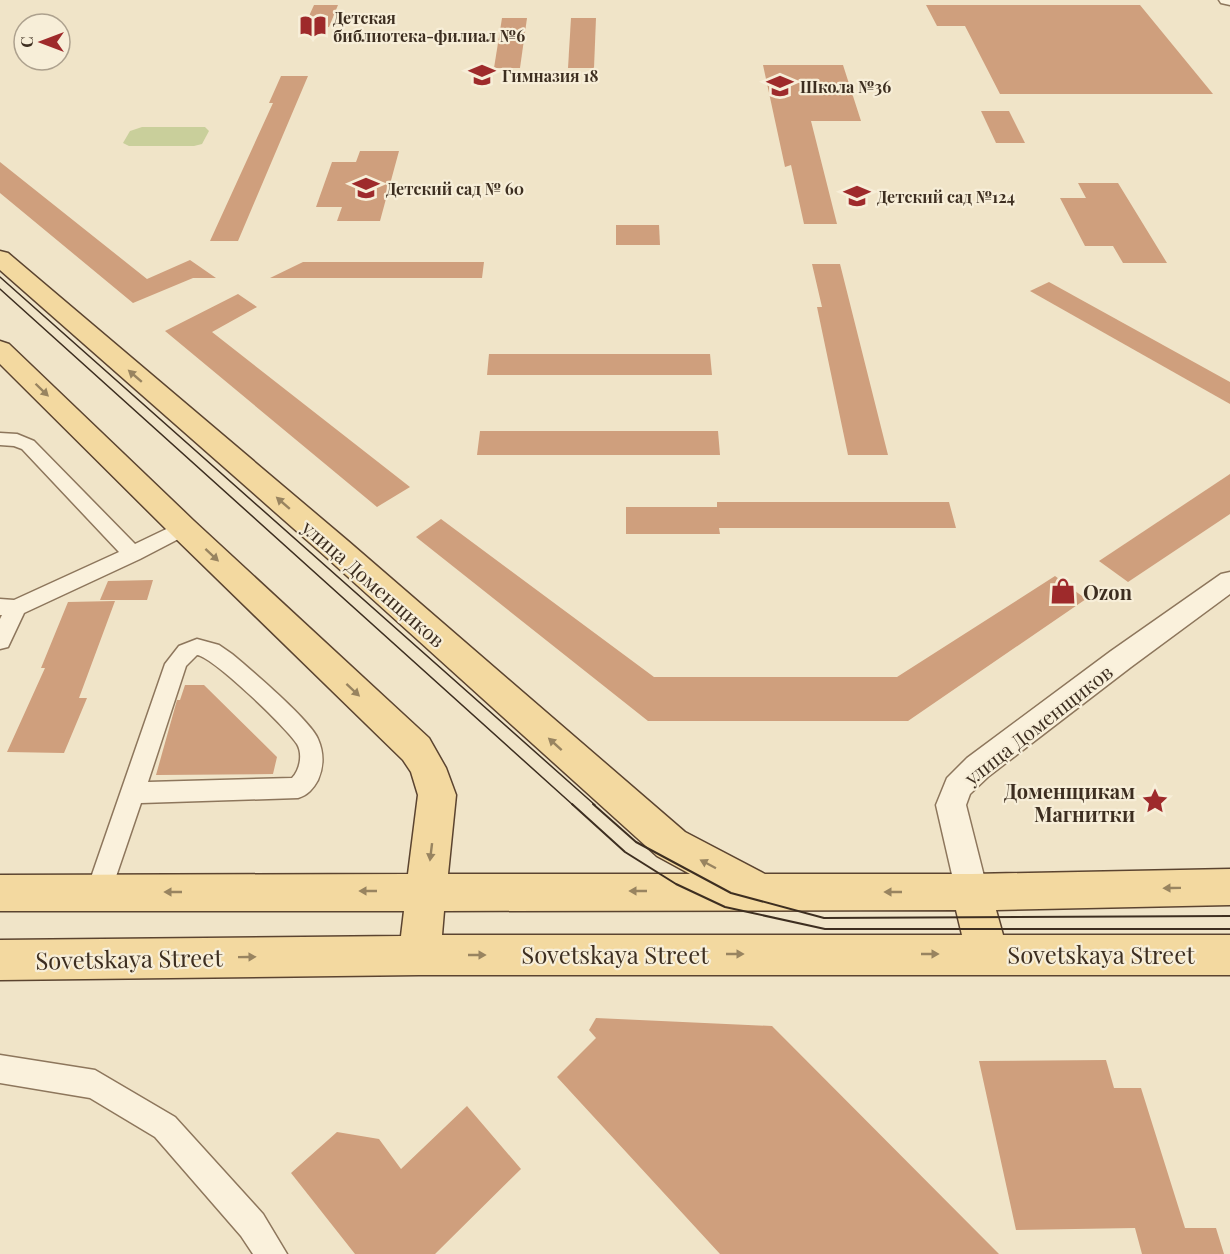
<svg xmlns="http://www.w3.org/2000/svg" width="1230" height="1254" font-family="'Playfair Display',serif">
<rect width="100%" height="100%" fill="#f0e4c8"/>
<!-- green -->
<polygon fill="#c9cf9b" points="142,127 205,127 209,131 202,144 194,146 129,146 123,143 130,131"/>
<!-- building -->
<g fill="#cf9f7d">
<polygon points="314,5 338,5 329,27 304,27"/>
<polygon points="926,5 1140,5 1213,94 1000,94 965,26 937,26"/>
<polygon points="502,18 527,18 520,68 494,68"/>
<polygon points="571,18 596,18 594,68 568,68"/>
<polygon points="763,65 843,65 861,121 811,121 837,224 804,224 791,165 785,167"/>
<polygon points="281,76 308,76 238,241 210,241 273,103 269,103"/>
<polygon points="981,111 1009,111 1025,143 996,143"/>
<polygon points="360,151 399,151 380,221 337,221 342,207 316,207 332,162 356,162"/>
<polygon points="0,162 147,279 190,260 216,278 193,278 133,303 0,193"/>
<polygon points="1078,183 1118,183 1167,263 1123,263 1113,246 1085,246 1060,198 1086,198"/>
<polygon points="616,225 659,225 660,245 616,245"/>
<polygon points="303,262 484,262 482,278 270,278"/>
<polygon points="812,264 840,264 888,455 848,455 817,307 822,307"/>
<polygon points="1049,282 1230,382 1230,404 1030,291"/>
<polygon points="238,294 257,307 212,332 410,487 377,507 165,331"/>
<polygon points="489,354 710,354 712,375 487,375"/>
<polygon points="480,431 718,431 720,455 477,455"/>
<polygon points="1230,474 1230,514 1128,582 1099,561"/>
<polygon points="717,502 949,502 956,528 719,528 720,534 626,534 626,507 717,507"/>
<polygon points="441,519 654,677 897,677 1055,576 1086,599 908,721 648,721 416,537"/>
<polygon points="153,580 147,600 100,600 108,581"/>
<polygon points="115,601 79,698 87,698 64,753 7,752 45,668 41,668 68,602"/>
<polygon points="185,685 204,685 277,757 273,774 156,775 177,700 180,700"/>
<polygon points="596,1018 772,1026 999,1254 720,1254 557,1077 596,1038 589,1030"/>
<polygon points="1106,1060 1114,1088 1141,1088 1185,1228 1216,1228 1224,1254 1142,1254 1135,1228 1016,1230 979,1061"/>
<polygon points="467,1106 521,1169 435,1254 355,1254 291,1173 337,1132 379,1139 401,1169"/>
</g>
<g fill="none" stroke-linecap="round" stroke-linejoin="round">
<!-- minor casing -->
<g stroke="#8d765c" stroke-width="3">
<g id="minor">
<polygon points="0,433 17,434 34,441 135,544 183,521 190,523 193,528 190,533 140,559 24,613 8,647 0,649 0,619 2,615 0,615 0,599 14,600 119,552 22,449 14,446 0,445"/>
<path d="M197,639L219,645L232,654C250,669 311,721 318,739C324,753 324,766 318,780C313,789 308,795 298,798L141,803L108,900L99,904L90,900L86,892L165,664L179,646ZM197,655C212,656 288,729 297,744C303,754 300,770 292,778L148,782L186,666Z"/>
<polygon points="0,1055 95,1070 175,1117 263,1214 287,1254 253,1254 241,1236 155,1137 90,1098 0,1083"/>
</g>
</g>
<!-- tertiary casing -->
<g stroke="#8d765c" stroke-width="3">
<g id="tertiary">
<polygon points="1219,0 1230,0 1230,5 1221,3"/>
<polygon points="1230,572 1230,594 1131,667 989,776 970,794 966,805 988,892 984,903 972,907 960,903 956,892 936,805 947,778 967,758 1111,651 1221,574"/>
</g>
</g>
<!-- primary casing -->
<g stroke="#5b4430" stroke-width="3">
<path id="primary" d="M0,251L8,253L348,541L685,832L765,874H972L1230,869V905L996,910L1003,935H1230V975H419L0,980V940L401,936L404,911H0V875L408,874L418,795L411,772L403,760L172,535L0,364V341L9,344L194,521L429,738L446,768L456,795L448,874H690L657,856L326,557L0,270ZM956,910L962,935H442L444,911Z"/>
</g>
<!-- minor -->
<use href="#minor" fill="#faf1dc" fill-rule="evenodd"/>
<!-- tertiary -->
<use href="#tertiary" fill="#faf1dc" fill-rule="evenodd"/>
<!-- primary -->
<use href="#primary" fill="#f3d9a0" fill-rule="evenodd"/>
<!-- tram-far1 -->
<g stroke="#3d2e20" stroke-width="1.5">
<polyline points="0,277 595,805"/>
<polyline points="0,289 573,805"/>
</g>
<!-- tram -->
<g stroke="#3d2e20" stroke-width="2">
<polyline points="572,804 625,852 676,884 725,907 825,929 1230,929"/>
<polyline points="593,804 636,842 731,893 824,918 1230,916"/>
</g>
</g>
<!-- one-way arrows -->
<defs><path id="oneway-solid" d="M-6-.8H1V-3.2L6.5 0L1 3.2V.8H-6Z" transform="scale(1.5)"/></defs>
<g fill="#988460">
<use href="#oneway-solid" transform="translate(135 376) rotate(-139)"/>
<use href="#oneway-solid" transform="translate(42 390) rotate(44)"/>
<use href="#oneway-solid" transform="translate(283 503) rotate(-139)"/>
<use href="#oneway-solid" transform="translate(212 555) rotate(43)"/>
<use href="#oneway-solid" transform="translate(353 690) rotate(43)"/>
<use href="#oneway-solid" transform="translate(555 744) rotate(-138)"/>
<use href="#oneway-solid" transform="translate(431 852) rotate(97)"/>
<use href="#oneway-solid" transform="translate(708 864) rotate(-152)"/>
<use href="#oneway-solid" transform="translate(1172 888) rotate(179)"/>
<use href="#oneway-solid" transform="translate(368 891) rotate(180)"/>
<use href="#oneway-solid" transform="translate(638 891) rotate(-180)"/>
<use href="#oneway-solid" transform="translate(173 892) rotate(180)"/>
<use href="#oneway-solid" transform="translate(893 892) rotate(-180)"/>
<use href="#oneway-solid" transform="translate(735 954)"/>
<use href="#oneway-solid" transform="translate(930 954)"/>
<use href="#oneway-solid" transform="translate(477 955)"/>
<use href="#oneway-solid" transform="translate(247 957) rotate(-1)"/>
</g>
<!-- icons -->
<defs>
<g id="library-bare" transform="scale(2.07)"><path d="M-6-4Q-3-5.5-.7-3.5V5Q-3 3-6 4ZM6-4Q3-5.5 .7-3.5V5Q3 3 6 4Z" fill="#9e2a2b" stroke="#f7eed8" stroke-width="2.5" paint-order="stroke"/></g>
<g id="school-bare" transform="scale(2.07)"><path d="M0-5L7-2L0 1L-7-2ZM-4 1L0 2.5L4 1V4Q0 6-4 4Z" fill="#9e2a2b" stroke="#f7eed8" stroke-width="2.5" paint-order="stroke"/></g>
<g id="shop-bare" transform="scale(2.07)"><path d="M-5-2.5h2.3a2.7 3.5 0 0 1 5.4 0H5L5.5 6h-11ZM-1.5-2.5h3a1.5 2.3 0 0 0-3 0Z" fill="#9e2a2b" stroke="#f7eed8" stroke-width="2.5" paint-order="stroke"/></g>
<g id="sight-bare" transform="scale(2.07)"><path d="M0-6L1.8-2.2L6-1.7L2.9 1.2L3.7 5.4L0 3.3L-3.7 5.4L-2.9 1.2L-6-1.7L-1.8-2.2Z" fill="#9e2a2b" stroke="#f7eed8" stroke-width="2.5" paint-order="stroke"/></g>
</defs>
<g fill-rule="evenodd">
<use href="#library-bare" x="313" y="26"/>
<use href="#school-bare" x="482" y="75"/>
<use href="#school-bare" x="780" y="86"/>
<use href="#school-bare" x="366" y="188"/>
<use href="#school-bare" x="857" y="196"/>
<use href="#shop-bare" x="1063" y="591"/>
<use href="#sight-bare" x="1155" y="801"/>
</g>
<g text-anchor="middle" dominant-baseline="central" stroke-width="4.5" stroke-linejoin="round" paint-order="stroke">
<!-- far-poi labels -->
<g font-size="16" font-weight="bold" fill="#3d2e20" stroke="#f7eed8" text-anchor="start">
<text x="333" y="17">Детская<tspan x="333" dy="18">библиотека-филиал №6</tspan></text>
<text x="502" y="75">Гимназия 18</text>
<text x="800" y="86">Школа №36</text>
<text x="386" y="188">Детский сад № 60</text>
<text x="877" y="196">Детский сад №124</text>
</g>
<!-- street labels -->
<g font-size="20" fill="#3d2e20" stroke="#f7eed8">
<text transform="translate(374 583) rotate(41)">улица Доменщиков</text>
<text transform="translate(1038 724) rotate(-38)">улица Доменщиков</text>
</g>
<!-- poi labels -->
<g font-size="20" font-weight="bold" fill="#3d2e20" stroke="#f7eed8" text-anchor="start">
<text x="1083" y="591">Ozon</text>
<text x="1135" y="790" text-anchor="end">Доменщикам<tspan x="1135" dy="23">Магнитки</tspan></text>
</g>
<!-- near-street labels -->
<g font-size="24" fill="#3d2e20" stroke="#f7eed8">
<text x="615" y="954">Sovetskaya Street</text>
<text x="1101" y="954">Sovetskaya Street</text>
<text transform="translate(129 958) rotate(-1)">Sovetskaya Street</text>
</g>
</g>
<!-- north arrow -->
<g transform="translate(42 42) rotate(270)"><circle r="28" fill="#f7eed8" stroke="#ada18e" stroke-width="1.5"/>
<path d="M0-4.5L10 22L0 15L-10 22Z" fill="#9e2a2b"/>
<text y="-9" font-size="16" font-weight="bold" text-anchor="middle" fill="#3d2e20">С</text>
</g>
</svg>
